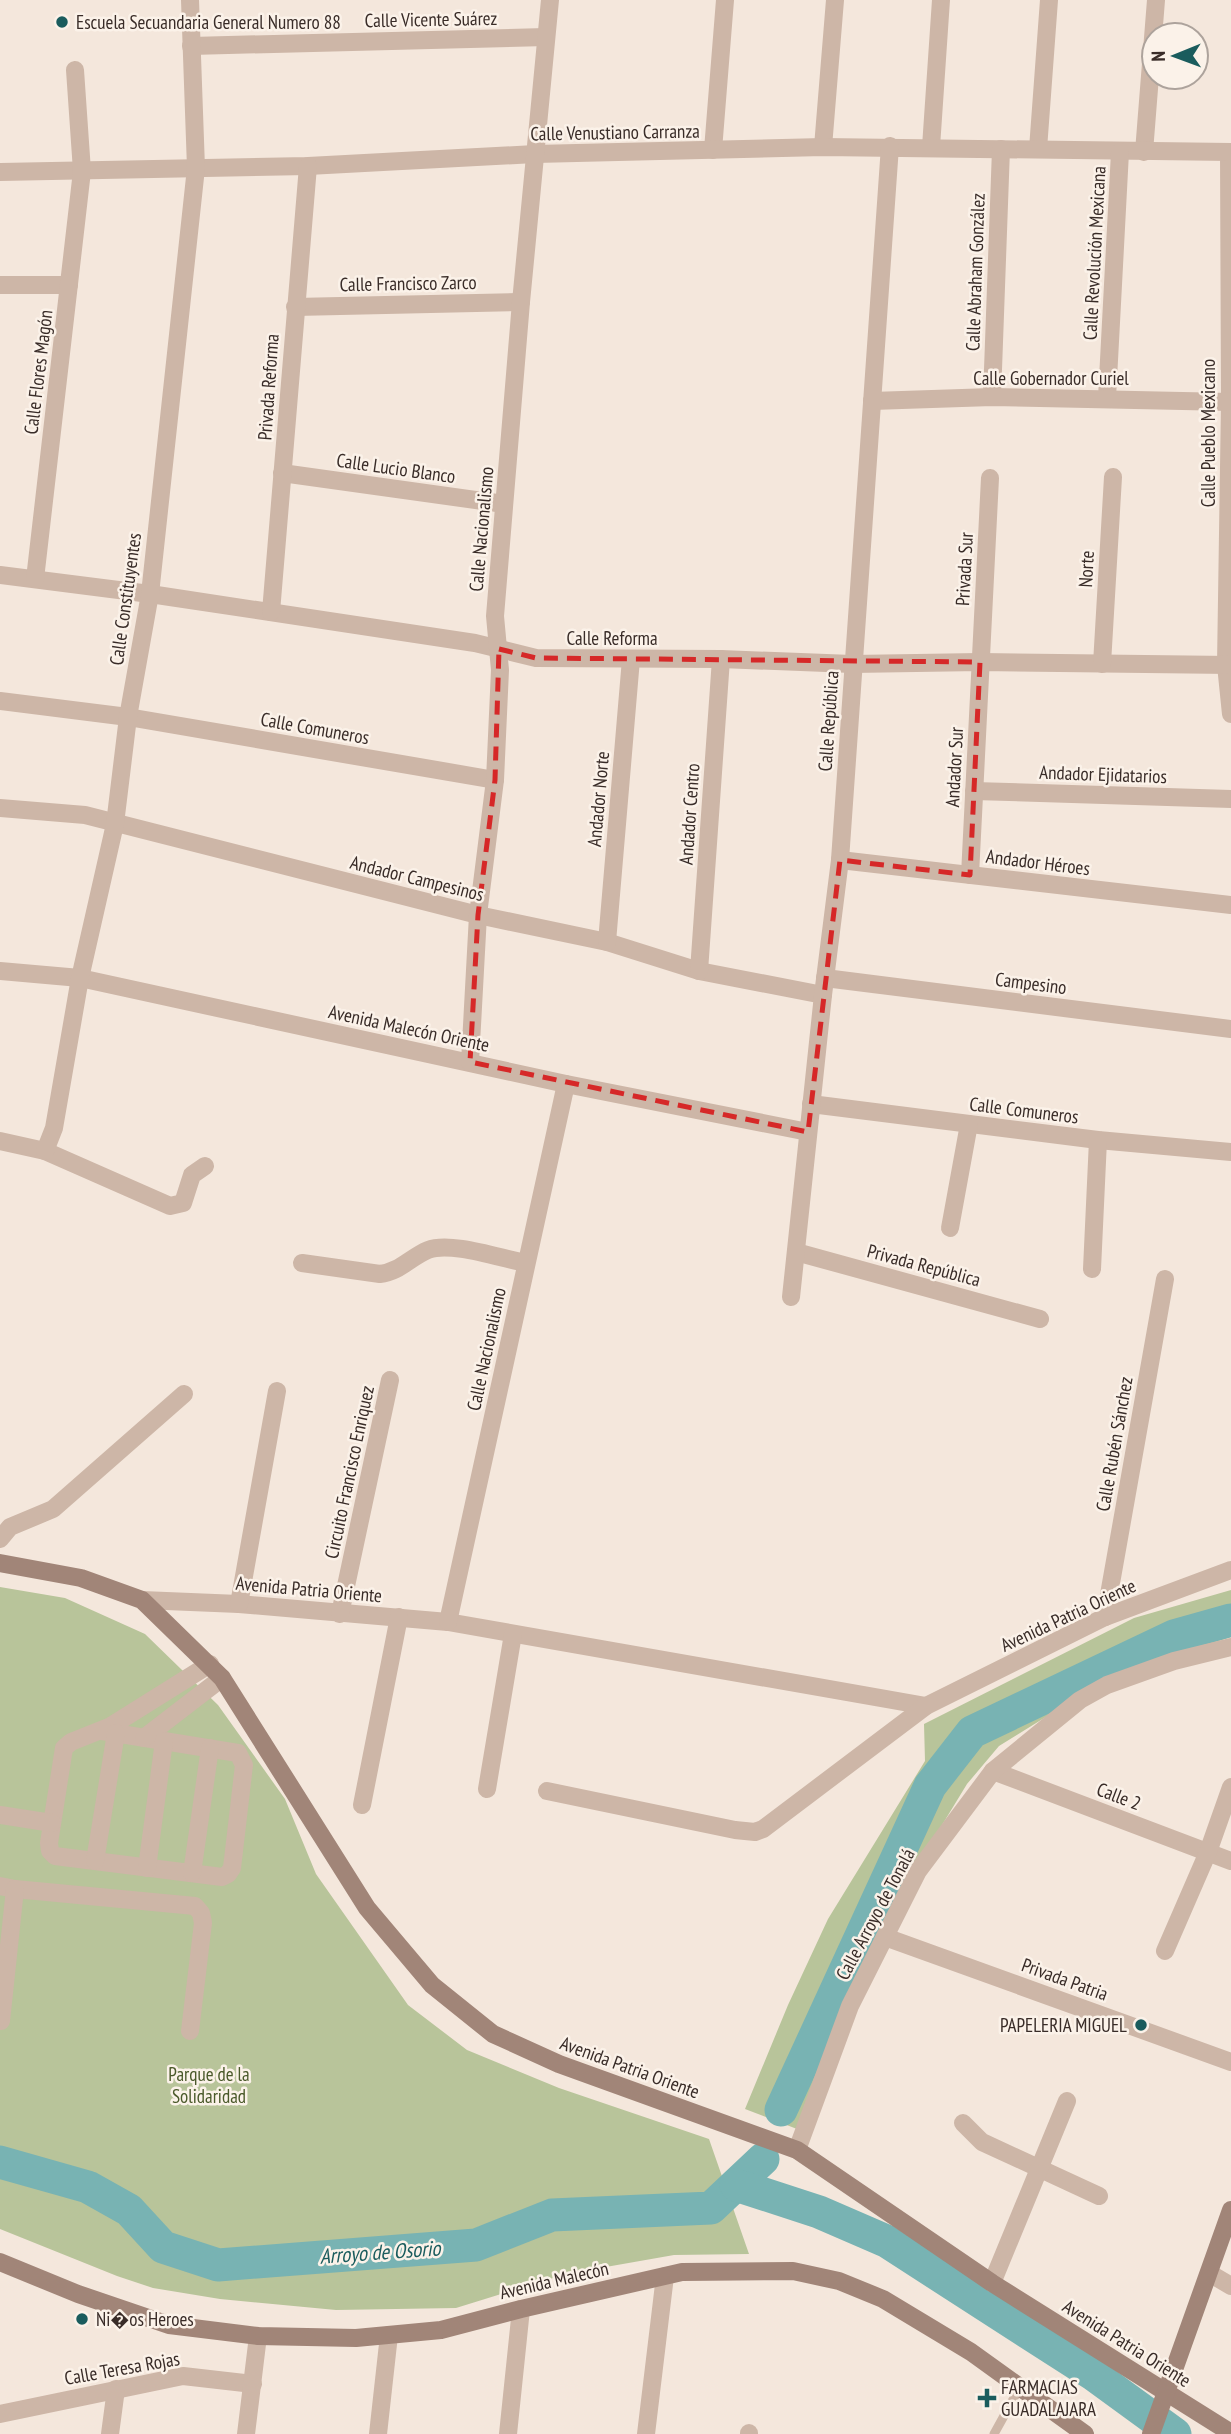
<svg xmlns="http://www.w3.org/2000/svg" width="1231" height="2434" font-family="'PT Sans Narrow',sans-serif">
<rect width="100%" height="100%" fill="#f4e7dc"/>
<!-- green -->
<g fill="#b8c49a">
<polygon points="0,1587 65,1598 145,1634 218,1705 285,1799 316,1874 408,2005 467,2050 559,2088 709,2139 749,2254 674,2255 566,2274 456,2308 336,2310 220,2299 153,2288 117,2276 0,2229"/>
<polygon points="1231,1590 1231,1637 1112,1676 999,1746 967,1784 869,1945 834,2026 797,2129 745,2109 788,2005 828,1919 925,1761 924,1724 1134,1618"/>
</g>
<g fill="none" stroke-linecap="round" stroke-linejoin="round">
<!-- river -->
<g stroke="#78b3b3" stroke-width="33">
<polyline points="781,2110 930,1786 972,1732 1174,1636 1231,1620"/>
<polyline points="0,2162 88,2187 129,2210 163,2247 218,2265 476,2245 552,2215 711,2208 763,2159"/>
<polyline points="736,2185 819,2212 886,2241 1094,2375 1175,2434"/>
</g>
<!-- lane -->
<polyline stroke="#cdb6a7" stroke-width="9" points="994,2434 1020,2387"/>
<!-- street -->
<g stroke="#cdb6a7" stroke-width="18">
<polyline points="191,46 546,37"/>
<polyline points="823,147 835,0"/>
<polyline points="931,147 941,0"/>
<polyline points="1038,149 1049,0"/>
<polyline points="713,150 725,0"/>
<polyline points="1144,152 1156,0"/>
<polyline points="1229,152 1230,402 1226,665 1231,714"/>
<polyline points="0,172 308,166 535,154 823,147 1231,152"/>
<polyline points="0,285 69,285"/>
<polyline points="295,307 521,302"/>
<polyline points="992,397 1001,149"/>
<polyline points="1107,398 1120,152"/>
<polyline points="872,401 992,397 1230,402"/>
<polyline points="282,473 504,504"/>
<polyline points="0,575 150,594 475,643 536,658 721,659 852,664 980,662 1231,665"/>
<polyline points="35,579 82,171 75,70"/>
<polyline points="271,612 308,166"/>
<polyline points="1102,664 1113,477"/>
<polyline points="0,701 128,717 495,780"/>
<polyline points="974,791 1231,799"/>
<polyline points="0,808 85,815 478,915 607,942 699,971 823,995"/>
<polyline points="840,860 1231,905"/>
<polyline points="970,875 990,478"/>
<polyline points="607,942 631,659"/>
<polyline points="0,971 80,978 566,1084 808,1132"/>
<polyline points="699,971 721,659"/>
<polyline points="825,978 1231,1029"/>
<polyline points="470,1062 478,915 495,780 500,670 495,616 521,302 550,0"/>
<polyline points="811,1104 1098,1140 1231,1152"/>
<polyline points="0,1141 45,1151 170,1206 183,1203 192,1175 205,1166"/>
<polyline points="45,1151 54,1128 80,978 115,824 128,717 150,594 196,168 190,0"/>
<polyline points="950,1228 969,1124"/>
<polyline points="796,1252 1040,1319"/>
<path d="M302,1263L380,1274C399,1272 411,1257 428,1250C451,1241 502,1259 526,1263"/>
<polyline points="1092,1269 1098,1140"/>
<polyline points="791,1297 823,995 840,860 890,146"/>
<polyline points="0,1539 10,1527 53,1509 184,1394"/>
<polyline points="142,1600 239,1604 448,1622 926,1706"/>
<polyline points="239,1604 277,1391"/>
<polyline points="340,1614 390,1380"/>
<polyline points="1105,1617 1165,1279"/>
<polyline points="448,1622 566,1084"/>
<polyline points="102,1731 238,1753 244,1765 232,1868 228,1874 222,1877 55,1856 50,1851 49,1843 64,1748 71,1742 111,1726 210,1664"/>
<polyline points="144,1738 222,1678"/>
<polyline points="993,1771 1231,1861"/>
<polyline points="487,1789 513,1634"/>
<polyline points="547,1791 735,1830 755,1832 763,1829 926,1706 1105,1617 1231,1570"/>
<polyline points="362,1805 399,1617"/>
<polyline points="0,1815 52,1823"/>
<polyline points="95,1861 116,1733"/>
<polyline points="147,1868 164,1741"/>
<polyline points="192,1873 210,1748"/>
<polyline points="0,1886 15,1889 195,1906 201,1913 203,1923 190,2031"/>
<polyline points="885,1937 1231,2062"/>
<polyline points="1165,1951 1208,1852 1231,1787"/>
<polyline points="1,2021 15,1889"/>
<polyline points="963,2123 982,2142 1099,2196"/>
<polyline points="797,2150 850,2006 918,1871 993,1771 1080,1700 1107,1685 1174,1661 1231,1647"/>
<polyline points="1209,2273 1231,2286"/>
<polyline points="992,2283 1067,2101"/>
<polyline points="0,2414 183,2376 253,2384"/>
<polyline points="110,2434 116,2389"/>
<polyline points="246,2434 258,2336"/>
<polyline points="378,2434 389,2335"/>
<polyline points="508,2434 521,2309"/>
<polyline points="646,2434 665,2276"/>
<polyline points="749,2434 749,2433"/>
</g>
<!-- secondary -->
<g stroke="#a18578" stroke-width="18">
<polyline points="0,1563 81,1578 142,1600 222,1678 367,1908 432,1985 493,2034 559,2064 797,2150 992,2283 1231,2433"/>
<polyline points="0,2262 78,2294 169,2325 258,2336 356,2338 441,2330 521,2309 682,2272 793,2271 839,2281 883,2299 971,2352 1085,2434"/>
<polyline points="1151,2434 1231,2210"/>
</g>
</g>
<!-- marked area -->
<path fill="none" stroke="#d62828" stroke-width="5" stroke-dasharray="14 9" stroke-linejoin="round" d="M499,649L536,658L980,662L970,875L840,860L808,1132L470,1062L478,915L495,780Z"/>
<!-- markers -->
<g fill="#1a5c5d" stroke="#fbf2e9" stroke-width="2.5">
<circle cx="62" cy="22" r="7"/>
<circle cx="1141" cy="2025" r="7"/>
<circle cx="82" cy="2319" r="7"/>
<path d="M983.5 2387.5h7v7h7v7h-7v7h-7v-7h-7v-7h7z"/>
</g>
<g text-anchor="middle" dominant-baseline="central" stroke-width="5" stroke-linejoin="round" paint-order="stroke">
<!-- street labels -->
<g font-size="19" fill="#392c28" stroke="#fbf2e9">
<text transform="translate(431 19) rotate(-1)">Calle Vicente Suárez</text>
<text transform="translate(615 132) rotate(-1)">Calle Venustiano Carranza</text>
<text transform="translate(1094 253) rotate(-87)">Calle Revolución Mexicana</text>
<text transform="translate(975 272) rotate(-88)">Calle Abraham González</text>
<text transform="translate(408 283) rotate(-1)">Calle Francisco Zarco</text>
<text transform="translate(38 372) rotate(-83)">Calle Flores Magón</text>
<text x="1051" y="378">Calle Gobernador Curiel</text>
<text transform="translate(268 387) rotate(-86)">Privada Reforma</text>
<text transform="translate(1208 433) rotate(-90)">Calle Pueblo Mexicano</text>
<text transform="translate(396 468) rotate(8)">Calle Lucio Blanco</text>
<text transform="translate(481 529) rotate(-85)">Calle Nacionalismo</text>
<text transform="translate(964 569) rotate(-87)">Privada Sur</text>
<text transform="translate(1086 569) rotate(-87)">Norte</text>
<text transform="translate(125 599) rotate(-82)">Calle Constituyentes</text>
<text x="612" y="638">Calle Reforma</text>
<text transform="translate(828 721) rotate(-86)">Calle República</text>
<text transform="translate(315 728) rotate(10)">Calle Comuneros</text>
<text transform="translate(954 767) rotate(-87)">Andador Sur</text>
<text transform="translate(1103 774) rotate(2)">Andador Ejidatarios</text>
<text transform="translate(598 799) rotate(-85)">Andador Norte</text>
<text transform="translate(689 814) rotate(-86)">Andador Centro</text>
<text transform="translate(1038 862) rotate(7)">Andador Héroes</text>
<text transform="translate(417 878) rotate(14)">Andador Campesinos</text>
<text transform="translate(1031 983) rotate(7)">Campesino</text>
<text transform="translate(409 1028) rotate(12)">Avenida Malecón Oriente</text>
<text transform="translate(1024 1110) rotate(7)">Calle Comuneros</text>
<text transform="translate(924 1265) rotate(15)">Privada República</text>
<text transform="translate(486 1349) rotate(-78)">Calle Nacionalismo</text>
<text transform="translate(1114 1444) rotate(-80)">Calle Rubén Sánchez</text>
<text transform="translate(349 1472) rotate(-78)">Circuito Francisco Enriquez</text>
<text transform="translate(309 1589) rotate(5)">Avenida Patria Oriente</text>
<text transform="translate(1068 1615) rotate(-25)">Avenida Patria Oriente</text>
<text transform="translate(1119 1796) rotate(21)">Calle 2</text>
<text transform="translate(875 1914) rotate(-62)">Calle Arroyo de Tonalá</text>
<text transform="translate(1065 1979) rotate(20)">Privada Patria</text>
<text transform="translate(630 2067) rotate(20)">Avenida Patria Oriente</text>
<text transform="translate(554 2280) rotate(-13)">Avenida Malecón</text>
<text transform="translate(1127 2343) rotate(32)">Avenida Patria Oriente</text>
<text transform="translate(122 2368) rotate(-10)">Calle Teresa Rojas</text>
</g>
<!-- poi labels -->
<g font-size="19" fill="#392c28" stroke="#fbf2e9" text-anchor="start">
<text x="76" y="22">Escuela Secuandaria General Numero 88</text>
<text x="1127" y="2025" text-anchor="end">PAPELERIA MIGUEL</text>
<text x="96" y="2319">Ni�os Heroes</text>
<text x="1001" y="2387">FARMACIAS<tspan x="1001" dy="22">GUADALAJARA</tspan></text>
</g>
<!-- park labels -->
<g font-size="19" fill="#4a592a" stroke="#fbf2e9">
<text x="209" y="2074">Parque de la<tspan x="209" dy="22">Solidaridad</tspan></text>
</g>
<!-- water labels -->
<g font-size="21" font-style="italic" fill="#1a5c5d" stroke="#fbf2e9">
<text transform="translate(380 2252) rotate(-4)">Arroyo de Osorio</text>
</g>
</g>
<!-- north arrow -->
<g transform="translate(1175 56) rotate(269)"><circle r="33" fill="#fbf2e9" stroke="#ada39c" stroke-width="2"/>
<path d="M0-5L12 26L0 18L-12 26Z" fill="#1a5c5d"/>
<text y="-10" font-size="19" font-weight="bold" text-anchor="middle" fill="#392c28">N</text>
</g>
</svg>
